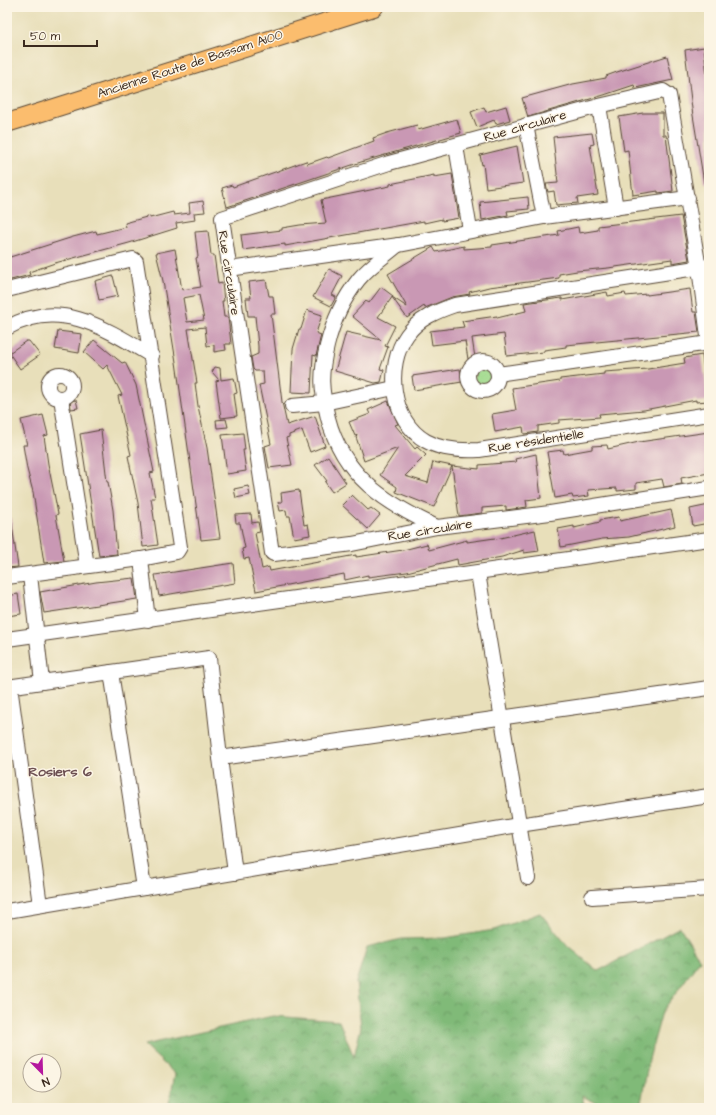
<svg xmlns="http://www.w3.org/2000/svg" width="716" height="1115" font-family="'Architects Daughter',sans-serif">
<defs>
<pattern id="forest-crowns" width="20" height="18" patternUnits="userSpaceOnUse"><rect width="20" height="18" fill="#80ba78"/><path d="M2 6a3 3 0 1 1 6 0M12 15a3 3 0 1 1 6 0" fill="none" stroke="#6a9762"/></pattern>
</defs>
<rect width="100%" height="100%" fill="#fcf5e5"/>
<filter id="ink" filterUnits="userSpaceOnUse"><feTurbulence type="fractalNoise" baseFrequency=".025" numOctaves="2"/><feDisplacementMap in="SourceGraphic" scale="8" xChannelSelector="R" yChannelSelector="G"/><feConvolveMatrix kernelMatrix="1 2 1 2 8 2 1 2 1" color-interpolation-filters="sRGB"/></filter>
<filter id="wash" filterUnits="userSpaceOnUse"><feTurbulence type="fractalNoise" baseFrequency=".012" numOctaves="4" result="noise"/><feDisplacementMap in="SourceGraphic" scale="16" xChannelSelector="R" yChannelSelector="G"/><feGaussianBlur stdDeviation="0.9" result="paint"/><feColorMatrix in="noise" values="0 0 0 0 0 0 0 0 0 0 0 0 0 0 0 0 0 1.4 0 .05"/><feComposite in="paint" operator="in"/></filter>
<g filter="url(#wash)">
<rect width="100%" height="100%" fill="#e8dfba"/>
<!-- green -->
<circle fill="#a0da8d" stroke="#6e8256" cx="484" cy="376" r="10"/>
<!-- forest -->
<polygon fill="url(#forest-crowns)" stroke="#5e724b" points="540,913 568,946 598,971 680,927 700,960 662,1012 649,1059 640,1108 598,1108 597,1103 582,1096 585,1108 521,1107 519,1108 168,1108 175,1074 144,1045 273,1016 339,1021 354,1057 361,1027 356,982 367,947 402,939 445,938 494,930"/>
<g id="blocks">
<!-- building -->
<g fill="#c998b4" fill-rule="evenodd">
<polygon points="704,47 709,95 709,183 704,183 692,109 685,50"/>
<polygon points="667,56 673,80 635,88 634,85 604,95 528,117 522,98 573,84 606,78 606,76 617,72"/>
<polygon points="506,106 510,120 496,124 494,120 477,127 471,112 484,107 486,112"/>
<polygon points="643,113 663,113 663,135 666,135 673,191 658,193 658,191 633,195 628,150 624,151 619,117"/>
<polygon points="457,119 461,133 364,161 227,207 222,188 232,185 233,187 306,161 307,164 327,157 328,158 374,141 373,138 387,133 417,125 418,130"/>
<polygon points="592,133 594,144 590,145 598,195 577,198 578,203 556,205 554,191 548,192 546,184 558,183 553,137"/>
<polygon points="517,146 523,183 486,188 483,164 482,165 480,155"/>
<polygon points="452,174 459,218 442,221 442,219 424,223 424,221 285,246 285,244 243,250 241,235 282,230 282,228 300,225 326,223 321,200 390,186 390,184 434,175 434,177"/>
<polygon points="528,197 529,209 507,211 508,215 482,220 480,202"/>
<polygon points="203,201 205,212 194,213 195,220 176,223 177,228 129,243 55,263 29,272 30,275 7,281 7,258 73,237 96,231 97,234 126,227 125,223 150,216 150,218 173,212 174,215 190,213 189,203"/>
<polygon points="681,216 689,260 672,263 672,259 608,268 577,271 559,274 559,278 489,287 469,292 470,294 452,297 425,308 424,306 407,318 392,297 407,307 388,274 433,247 436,252 464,246 464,249 492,247 492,245 559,235 558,231 578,227 579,233 598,230 598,226"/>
<path d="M208,231L211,255H214L218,284L222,283L224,301H222L224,317H228L231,344H225L226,350L214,352V345L207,346L205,327L188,329L197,383H195L198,406L207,448L220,538L201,540L176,362L163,281L156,253L175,249L182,290L201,287L196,258L198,257L195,232ZM199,295L204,320L187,322L183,298Z"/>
<polygon points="329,269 342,276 332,295 336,297 331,306 313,297"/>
<polygon points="113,276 118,296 99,300 95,281"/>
<polygon points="266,280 269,296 273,296 275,314 271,314 282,402 287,425 315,416 325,446 310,452 302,430 289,435 289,437 286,438 292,465 269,468 265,446 271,444 259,385 264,384 263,371 255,371 253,369 251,357 258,354 258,346 255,316 248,316 246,298 251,298 249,282"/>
<polygon points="381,287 393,296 378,317 395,326 385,346 388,347 380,369 384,370 381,382 375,383 335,371 346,332 381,340 352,316 366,301 369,303"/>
<polygon points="690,289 693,312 696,312 699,332 566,345 566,347 544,350 544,352 507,356 504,334 472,338 475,358 468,359 465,341 432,345 430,331 464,327 462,321 497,316 497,318 526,311 524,303 562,298 562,300 607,292 608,296 625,293 626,296 647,294 647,295"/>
<polygon points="307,310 322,315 316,333 321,335 316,356 313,355 311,393 291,392 293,349 299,329 301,329"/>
<polygon points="58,331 82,334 79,353 55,349"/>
<polygon points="94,340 122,363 125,362 136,385 154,472 150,473 155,498 151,498 158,545 143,547 138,503 128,456 131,455 118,396 122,395 107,365 103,369 84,352"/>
<polygon points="26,341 29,341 40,355 20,369 9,353"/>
<polygon points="702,355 708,401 696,402 696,400 644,410 599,414 600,417 559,420 559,423 538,426 538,432 524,434 523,427 495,432 492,414 516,410 512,388 560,381 560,379 604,374 604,372 648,369 685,363 684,358"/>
<polygon points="215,367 220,368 221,380 234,378 237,393 234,394 237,416 221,418 216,381 219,380 212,372"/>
<polygon points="460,369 462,382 414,390 412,376"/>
<polygon points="76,400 78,408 71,409 70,401"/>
<polygon points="388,401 398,424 395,425 415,449 417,447 426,455 405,476 428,483 433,462 452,466 434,507 396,492 397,487 380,475 398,448 364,461 356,437 358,435 355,436 349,422 370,414 368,410"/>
<polygon points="43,415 48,435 44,436 48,464 54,493 58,514 56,515 64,561 44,563 33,492 27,469 23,445 27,445 21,420"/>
<polygon points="226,419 228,427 217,428 216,420"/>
<polygon points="101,430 107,482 108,482 113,510 117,554 99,556 80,434"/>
<polygon points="709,432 709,473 681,478 682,484 664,487 662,479 636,483 636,489 617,491 617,488 588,490 589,496 573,498 572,495 555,498 547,452 563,450 564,454 592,449 592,446 607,445 608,449 639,442"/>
<polygon points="243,433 245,450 243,450 246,471 227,474 222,435"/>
<polygon points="536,454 541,498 526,500 527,507 506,510 506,506 482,508 482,513 459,516 452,466 479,469 479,465 516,462 515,459"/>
<polygon points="328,456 346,483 332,492 325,482 327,481 315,465"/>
<polygon points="248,486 250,495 236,498 234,489"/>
<polygon points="299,490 304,525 308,524 310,535 294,538 290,516 287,516 286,510 280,511 278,502 282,502 281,493"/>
<polygon points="352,495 368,510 371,508 380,515 368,529 342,505"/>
<polygon points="709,505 709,523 693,526 690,509"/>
<polygon points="671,510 675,526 629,537 602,539 561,547 558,529 574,526 574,528 600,522 600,520 619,517 620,521"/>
<polygon points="251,514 252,523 258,522 260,532 255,533 262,569 269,567 270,571 356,555 356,557 403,550 427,544 429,550 467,540 467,542 495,538 496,539 535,530 539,551 524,553 524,550 502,557 458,565 457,559 407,572 368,577 368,575 345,580 344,574 256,591 249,558 244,559 242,549 245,548 240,523 236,523 235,515"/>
<polygon points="7,518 11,518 18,567 7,568"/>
<polygon points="233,563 235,583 159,596 155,575"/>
<polygon points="134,578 137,599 44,613 40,592 96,582"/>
<polygon points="18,594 21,614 7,616 7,596"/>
</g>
</g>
</g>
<g filter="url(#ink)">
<use href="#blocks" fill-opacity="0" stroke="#554535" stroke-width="1"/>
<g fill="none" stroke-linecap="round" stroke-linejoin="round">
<!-- minor casing -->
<g stroke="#554535" stroke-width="16">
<g id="minor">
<polyline points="599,106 616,208"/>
<polyline points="526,125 544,217"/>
<polyline points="456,146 470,230"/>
<path d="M398,245C385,256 370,266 359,279C343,299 333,321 327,346C320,375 321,389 328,418C343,476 385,503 437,527"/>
<path d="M709,266L455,305C437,311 418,319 407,335C385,366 391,421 426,441C442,450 460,451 479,450L709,414"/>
<polyline points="229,269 399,245 544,217 688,198"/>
<polyline points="7,290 133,259 136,261 180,547 177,552 141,559 7,577"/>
<path d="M7,328C59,297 107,329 152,356"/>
<polyline points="709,344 699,268 669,95 663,91 599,106 389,163 222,218 272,553 274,554 352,544 437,527 550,513 709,488"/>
<circle cx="483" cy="376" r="15"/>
<polyline points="498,374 709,343"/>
<circle cx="60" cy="386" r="12"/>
<polyline points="61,398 87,566"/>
<polyline points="292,406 324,403 394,388"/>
<polyline points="141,559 148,620"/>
<polyline points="478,573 528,878"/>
<polyline points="30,575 42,682"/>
<polyline points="7,639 709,539"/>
<polyline points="111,672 144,888"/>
<polyline points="10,686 40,905"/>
<polyline points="7,687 209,658 220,758 235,873"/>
<polyline points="220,758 709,688"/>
<polyline points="592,897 709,889"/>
<polyline points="7,911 519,825 709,796"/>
</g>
</g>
<!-- major casing -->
<g stroke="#554535" stroke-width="20">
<polyline id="major" points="7,123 374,7"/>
</g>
<!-- minor -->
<use href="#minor" stroke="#fff" stroke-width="14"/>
<!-- major -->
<use href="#major" stroke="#fbbd6e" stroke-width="18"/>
</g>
</g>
<g text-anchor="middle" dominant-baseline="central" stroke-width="3" stroke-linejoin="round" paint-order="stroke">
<!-- street labels -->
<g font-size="13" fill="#3b2a1e" stroke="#fcf5e5">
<text transform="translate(190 64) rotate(-18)">Ancienne Route de Bassam A100</text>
<text transform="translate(525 126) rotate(-16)">Rue circulaire</text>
<text transform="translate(229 273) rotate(81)">Rue circulaire</text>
<text transform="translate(536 441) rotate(-9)">Rue résidentielle</text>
<text transform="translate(430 530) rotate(-9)">Rue circulaire</text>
</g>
<!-- neighbourhood labels -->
<g font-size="14" font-weight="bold" fill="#6d5052" stroke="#fcf5e5">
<text x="60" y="772">Rosiers 6</text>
</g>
</g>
<!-- margin -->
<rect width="716" height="1115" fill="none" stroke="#fcf5e5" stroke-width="24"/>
<!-- north arrow -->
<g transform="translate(42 1073) rotate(157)"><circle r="19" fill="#fcf5e5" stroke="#afa495"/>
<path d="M0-3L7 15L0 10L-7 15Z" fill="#b5179e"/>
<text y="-6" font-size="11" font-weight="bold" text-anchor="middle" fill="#3b2a1e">N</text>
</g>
<!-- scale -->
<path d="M24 40v6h73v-6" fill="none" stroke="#3b2a1e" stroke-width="2"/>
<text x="30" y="40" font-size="12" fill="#3b2a1e" stroke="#fcf5e5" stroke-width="3" paint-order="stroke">50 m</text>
</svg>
